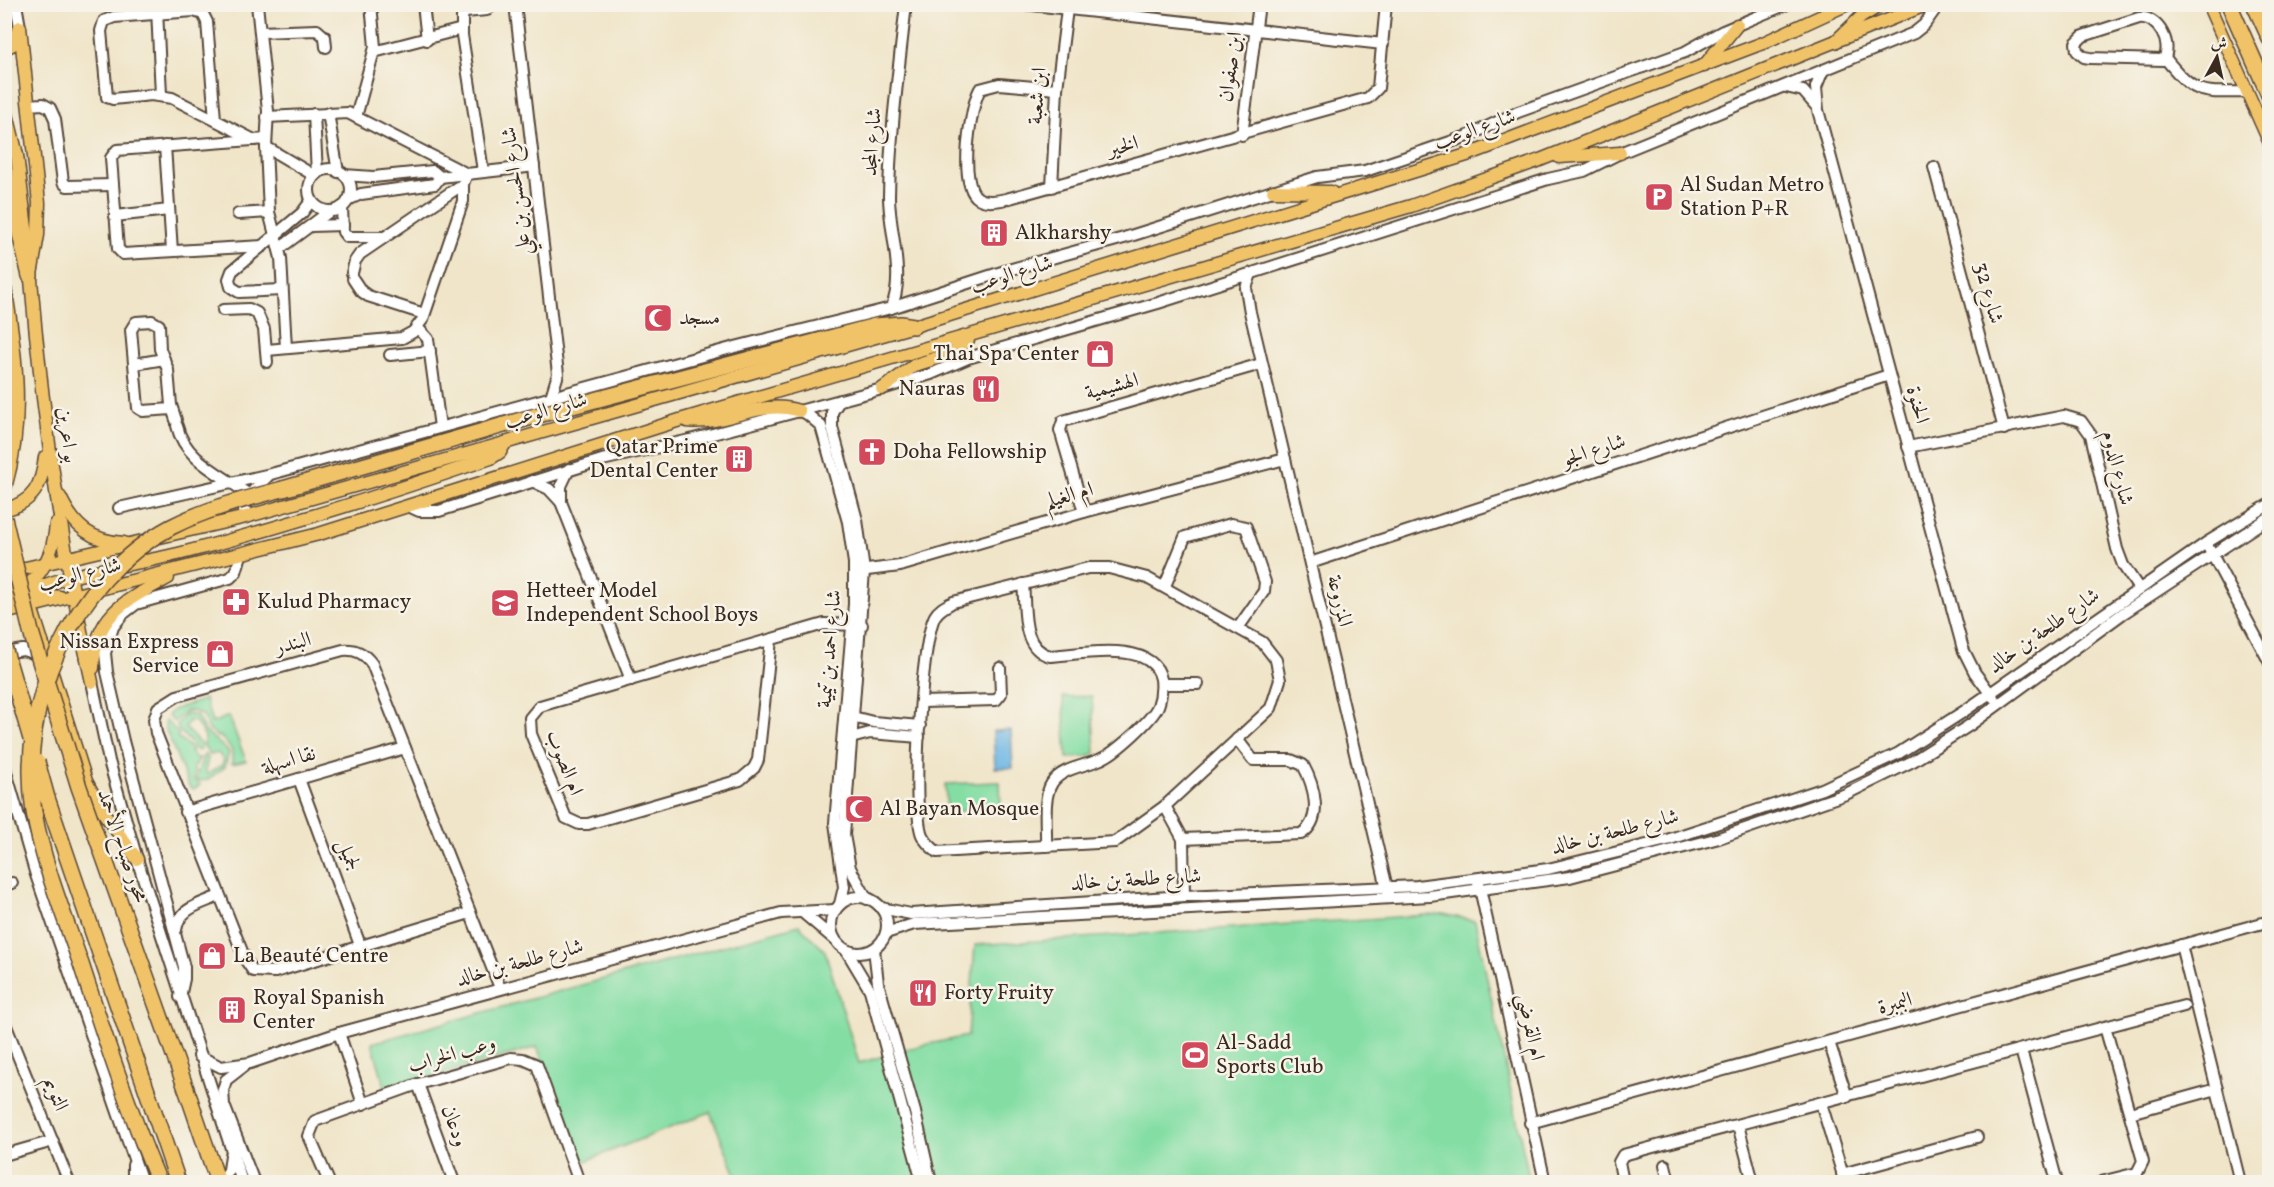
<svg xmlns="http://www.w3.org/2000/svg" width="2274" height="1187" font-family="Vollkorn,Amiri,serif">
<rect width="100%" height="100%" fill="#f7f3e8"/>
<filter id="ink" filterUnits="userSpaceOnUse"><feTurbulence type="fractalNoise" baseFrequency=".0167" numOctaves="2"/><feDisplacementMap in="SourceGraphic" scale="12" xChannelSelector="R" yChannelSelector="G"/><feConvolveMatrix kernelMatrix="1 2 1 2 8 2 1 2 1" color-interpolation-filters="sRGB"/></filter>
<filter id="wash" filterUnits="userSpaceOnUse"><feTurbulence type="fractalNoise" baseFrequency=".008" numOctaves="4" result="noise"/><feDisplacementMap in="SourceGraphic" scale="24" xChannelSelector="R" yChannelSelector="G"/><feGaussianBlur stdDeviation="1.35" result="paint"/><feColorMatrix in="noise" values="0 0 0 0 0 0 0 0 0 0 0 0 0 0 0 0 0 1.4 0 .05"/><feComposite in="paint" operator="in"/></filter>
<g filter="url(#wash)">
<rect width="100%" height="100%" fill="#f0e5c9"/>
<!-- green -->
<g fill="#84dea4" stroke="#608461" stroke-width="1.5">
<polygon points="1092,696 1095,753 1088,757 1067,758 1063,697"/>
<polygon points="205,699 212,723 229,716 246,761 232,764 232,750 220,736 218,737 208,729 204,716 194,711 186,711 174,722 168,716 173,710"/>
<polygon points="185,715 196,715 205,731 229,752 225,767 207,780 199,781 196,778 203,757 205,754 208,758 205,772 208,774 222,765 224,760 218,753 210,755 204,746 205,736 195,721 189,721 185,728 201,745 201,749 198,751 178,729 177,724"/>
<polygon points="166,720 179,734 177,737 192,749 190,752 196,759 200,758 193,769 195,771 193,779 200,785 194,789 190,788 165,728"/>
<polygon points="1000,782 1001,809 947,812 945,784"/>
<polygon points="1443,914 1475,921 1530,1182 739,1182 710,1112 583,1162 537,1047 386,1090 372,1043 799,925 825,951 859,1063 919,1046 968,1036 975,945"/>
</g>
<!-- water -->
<polygon fill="#6cb6e4" stroke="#547081" stroke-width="1.5" points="1011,730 1013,768 995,768 993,731"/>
</g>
<g filter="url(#ink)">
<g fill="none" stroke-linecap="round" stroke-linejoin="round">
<!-- minor casing -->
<g stroke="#564638" stroke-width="14">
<g id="minor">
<polyline points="16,4 20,27"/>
<polyline points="160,4 157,9 161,95"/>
<polyline points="257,4 268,111 266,147 269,212 281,258 286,348"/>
<polyline points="423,4 427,40"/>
<polyline points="515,4 558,374 551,397"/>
<polyline points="1024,4 1383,44"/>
<path d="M2139,18C2158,15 2174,46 2163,60L2090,58L2084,57L2077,51L2076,43L2083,36Z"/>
<polyline points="260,32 317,30 325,37 326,47"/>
<polyline points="374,52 462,29"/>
<path d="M2165,58C2195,95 2200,93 2246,92"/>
<polyline points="1823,70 1816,87 1818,110 1963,649 1975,673 1993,697"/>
<polyline points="1786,87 1803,91 1816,106"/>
<path d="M1057,89L999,84L980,89C970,107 958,185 978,198C986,203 997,201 1006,199L1368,98L1378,88L1386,4"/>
<polyline points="28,105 43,104 50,108 55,119 63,182 67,186 113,185"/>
<polyline points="328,113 338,172"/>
<polyline points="314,114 317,174"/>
<polyline points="356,117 375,47 371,4"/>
<polyline points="215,119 207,22 203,14 194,11 114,17 104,21 101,31 107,97 113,99 151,95 172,98 254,140"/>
<polyline points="1242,135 1259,4"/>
<polyline points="165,146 172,251"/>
<polyline points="266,147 315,176"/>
<polyline points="1934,167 2004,429"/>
<polyline points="519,168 534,166"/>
<circle cx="330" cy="190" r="21"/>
<polyline points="483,171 462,35 462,17 465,12 487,10 491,4"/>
<polyline points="344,175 373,177 433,171 440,177 435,184 361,194 348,200"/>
<polyline points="440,177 511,169"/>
<polyline points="1052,187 1057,89 1067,9"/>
<polyline points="342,207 343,232 347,237 384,237"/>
<polyline points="238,214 269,212"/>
<polyline points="115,216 169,210"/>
<polyline points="311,226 343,225"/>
<polyline points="263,246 123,254 118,249 111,158 117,150 266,139"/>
<polyline points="279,249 330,211"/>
<polyline points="352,273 355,261 360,254 463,184"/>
<polyline points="1251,274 1246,288 1250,312 1388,892"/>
<polyline points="353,279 361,291 368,296 424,314"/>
<polyline points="282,290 239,292 231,287 229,279 232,271 302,213 311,201"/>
<path d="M891,308C906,276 889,232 889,196C890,132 899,68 906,4"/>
<polyline points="223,310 249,309 257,313 264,329 267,362"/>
<polyline points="418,328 428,339 440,427"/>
<polyline points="267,350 402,338 413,332 423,319 463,201 463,184 467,174 348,113 267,117"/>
<polyline points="390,355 430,351"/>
<polyline points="135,364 164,359"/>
<polyline points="840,400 832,412 832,427 857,520 864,571 844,835 850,868 867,899"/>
<polyline points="172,409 143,411 138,408 131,330 136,322 152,321 159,325 160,349 168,370 171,405 176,420"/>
<polyline points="799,411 807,414 821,426 848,522 854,563 854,604 835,823 844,887 840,904"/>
<path d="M177,426C185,461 224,475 249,495"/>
<polyline points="1908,447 2064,416 2081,421 2091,435 2117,549 2123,565 2139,589"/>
<polyline points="532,481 549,489 561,502 631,680"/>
<polyline points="561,502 561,486 569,469"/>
<polyline points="408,506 419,511 439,511 602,460 690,440 882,389 931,374 968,358 1158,303 1548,179 1584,171 1620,153 1914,33 1924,25 1939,4"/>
<polyline points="119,508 271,474 735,347 891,308 1008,270 1124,238 1317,177 1365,171 1468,136 1518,112 1685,52 1723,31 1787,4"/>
<polyline points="1084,512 1060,430 1063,421 1261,364"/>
<polyline points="242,518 249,495 268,476"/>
<polyline points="2208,547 2270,663"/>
<polyline points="1310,563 1889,375"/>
<path d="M1088,568H1109L1147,578L1262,642L1276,660L1280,680L1271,708L1165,806L1115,842L937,852C931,847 925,842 922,835C911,809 921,641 935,616C939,609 946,606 953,602Z"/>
<polyline points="859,571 900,566 1084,512 1285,459"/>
<path d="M1023,584C1026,609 1020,648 1050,656C1081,654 1153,639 1161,679C1162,688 1161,698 1158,706C1152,720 1115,753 1101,759C1086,766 1061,768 1052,783C1042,798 1047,828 1046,846"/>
<polyline points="1165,586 1185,537 1231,524 1246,527 1265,582 1264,591 1238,628"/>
<polyline points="771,640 758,760 754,768 740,780 588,824 579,824 566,818 531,734 530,718 540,706 824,624 862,625"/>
<polyline points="4,653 23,650 42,656"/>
<polyline points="92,682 109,761 137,859 242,1182"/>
<polyline points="1162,684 1198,684"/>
<polyline points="922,702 996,700 1001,694 1000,668"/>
<polyline points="853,717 873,722 920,726"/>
<polyline points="851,738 870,733 919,737"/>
<polyline points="4,765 36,875 142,1182"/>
<polyline points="299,779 360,945"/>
<polyline points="1165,806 1183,839 1184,896"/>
<polyline points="185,812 405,748"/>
<path d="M1183,839L1301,834C1324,820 1314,785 1303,765L1291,760H1253L1237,739"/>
<polyline points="1479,884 1545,1182"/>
<polyline points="4,885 12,883"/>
<circle cx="859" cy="925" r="28"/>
<polyline points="881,908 911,914 1184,896 1417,886 1548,869 1667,840 1822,789 1899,753 1963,712 2206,543 2270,504"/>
<polyline points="802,912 834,939"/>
<path d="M470,913L275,972L253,971L245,959L156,733L154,720L158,708L177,696L343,650C356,649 364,653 372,664L500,988"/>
<path d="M176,930C179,908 201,904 219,896"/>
<polyline points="886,933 914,924 1430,896 1570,877 1719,838 1846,794 1913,761 1970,725 2122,614 2270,517"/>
<polyline points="2181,945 2240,1182"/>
<polyline points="874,949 878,983 915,1112 931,1182"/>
<polyline points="846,950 870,990 922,1182"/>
<polyline points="180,997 184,979 184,967 123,741 107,672 105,653 113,627 123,614 136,604 230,578 236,572 241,555"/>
<polyline points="4,1021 69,1182"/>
<polyline points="339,1033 363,1104"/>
<polyline points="1829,1042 1847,1097"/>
<polyline points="2021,1050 2057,1182"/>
<polyline points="199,1056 221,1067 250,1063 339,1033 781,913 835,910"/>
<polyline points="244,1066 226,1080 223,1090 224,1105 254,1182"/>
<polyline points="418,1084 454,1182"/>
<polyline points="1821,1103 1845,1182"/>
<polyline points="2130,1113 2217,1089"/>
<polyline points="1530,1123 2270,921"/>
<polyline points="1738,1125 1753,1182"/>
<polyline points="4,1155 53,1141"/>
<polyline points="133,1165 133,1182"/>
<polyline points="1665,1165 1669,1182"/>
<polyline points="1842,1174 1977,1137"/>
<polyline points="222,1182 229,1170 231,1155"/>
<polyline points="329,1182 309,1136 315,1121 418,1084 511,1058 523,1059 537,1065 579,1182"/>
<polyline points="1623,1182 1619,1162 1623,1155 2184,1006"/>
<polyline points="2101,1182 2137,1173 2143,1161 2105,1027"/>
</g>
</g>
<!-- major casing -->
<g stroke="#564638" stroke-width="15">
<g id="major">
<polyline points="2208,4 2270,143"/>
<polyline points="20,27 39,203 38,235 31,275"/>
<polyline points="1835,42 1861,17 1882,4"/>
<polyline points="4,48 12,45 19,28"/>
<polyline points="1704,66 1737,25"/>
<polyline points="4,102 17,155 28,245"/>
<polyline points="1559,157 1620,153"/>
<polyline points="1273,191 1331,192"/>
<path d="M30,268C41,408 61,545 92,682"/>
<polyline points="882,389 915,365 953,353 968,340"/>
<path d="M687,421C726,426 761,398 799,411"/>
<path d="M60,497C74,527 91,541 124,543"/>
<path d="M4,510C34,502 42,485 45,457"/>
<polyline points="4,573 242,518 914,326 1470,154 1763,43 1848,4"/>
<polyline points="4,591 60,597"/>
<path d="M21,591C43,575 54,551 56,524"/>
<path d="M4,605C52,573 127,567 182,553C287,526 389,493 491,458L500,452L505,443"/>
<polyline points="4,613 319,534 680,420 1411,206 1540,160 1928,4"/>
<polyline points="33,613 86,781 101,809 137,859"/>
<path d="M93,668C95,614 125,601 168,578"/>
</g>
</g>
<!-- highway casing -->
<g stroke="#564638" stroke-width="18">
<g id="highway">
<polyline points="2229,4 2270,97"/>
<polyline points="2254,4 2270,39"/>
<polyline points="4,166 30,276"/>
<path d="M4,290C15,356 23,420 4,486"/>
<polyline points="283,489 542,414 875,326 901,324 914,326"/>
<polyline points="47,798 178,1182"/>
<polyline points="190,1100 218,1182"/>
</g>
</g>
<!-- minor -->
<use href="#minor" stroke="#fff" stroke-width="10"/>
<!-- major -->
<use href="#major" stroke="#f1c369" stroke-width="12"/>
<!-- highway -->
<use href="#highway" stroke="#f1c369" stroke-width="15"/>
<!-- highway-bridge casing -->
<g stroke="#564638" stroke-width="18" stroke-linecap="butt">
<g id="highway-bridge">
<polyline points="4,518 31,632 79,787 190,1100"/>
<polyline points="4,647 31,739"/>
<polyline points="37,762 47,798"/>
<path d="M159,1182C129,1111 105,1038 81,964C64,915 43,864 34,812C17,703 72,580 171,527C206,509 245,499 283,489"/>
</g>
</g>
<!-- highway-bridge -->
<use href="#highway-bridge" stroke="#f1c369" stroke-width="15"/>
</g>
</g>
<!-- icons -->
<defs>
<g id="parking-square" transform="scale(1.5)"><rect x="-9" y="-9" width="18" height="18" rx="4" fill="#d1495b" stroke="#f7f3e8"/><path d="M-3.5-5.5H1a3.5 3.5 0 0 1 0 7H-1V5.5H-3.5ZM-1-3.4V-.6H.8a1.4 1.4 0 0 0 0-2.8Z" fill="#fff"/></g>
<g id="building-square" transform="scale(1.5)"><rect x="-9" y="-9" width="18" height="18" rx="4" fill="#d1495b" stroke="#f7f3e8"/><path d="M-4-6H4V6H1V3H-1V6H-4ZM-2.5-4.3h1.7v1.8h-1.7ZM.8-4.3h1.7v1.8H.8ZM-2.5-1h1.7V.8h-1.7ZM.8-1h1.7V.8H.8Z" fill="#fff"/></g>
<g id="mosque-square" transform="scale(1.5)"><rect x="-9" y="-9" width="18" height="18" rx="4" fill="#d1495b" stroke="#f7f3e8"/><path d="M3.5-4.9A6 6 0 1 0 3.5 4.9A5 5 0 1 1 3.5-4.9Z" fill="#fff"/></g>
<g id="shop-square" transform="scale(1.5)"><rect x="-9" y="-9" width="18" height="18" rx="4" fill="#d1495b" stroke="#f7f3e8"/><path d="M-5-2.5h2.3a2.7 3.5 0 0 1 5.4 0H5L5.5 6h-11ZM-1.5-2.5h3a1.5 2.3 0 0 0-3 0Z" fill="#fff"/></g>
<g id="restaurant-square" transform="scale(1.5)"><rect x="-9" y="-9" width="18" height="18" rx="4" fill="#d1495b" stroke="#f7f3e8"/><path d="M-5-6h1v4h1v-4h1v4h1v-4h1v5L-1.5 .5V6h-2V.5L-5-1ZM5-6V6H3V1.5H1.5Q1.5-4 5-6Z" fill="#fff"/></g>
<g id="church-square" transform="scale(1.5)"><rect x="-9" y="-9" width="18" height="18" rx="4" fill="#d1495b" stroke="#f7f3e8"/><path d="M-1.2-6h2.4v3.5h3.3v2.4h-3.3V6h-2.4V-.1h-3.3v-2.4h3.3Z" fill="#fff"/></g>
<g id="pharmacy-square" transform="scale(1.5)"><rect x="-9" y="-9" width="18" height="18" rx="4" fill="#d1495b" stroke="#f7f3e8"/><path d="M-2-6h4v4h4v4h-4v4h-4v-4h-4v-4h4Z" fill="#fff"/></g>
<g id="school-square" transform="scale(1.5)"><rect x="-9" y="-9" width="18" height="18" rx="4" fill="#d1495b" stroke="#f7f3e8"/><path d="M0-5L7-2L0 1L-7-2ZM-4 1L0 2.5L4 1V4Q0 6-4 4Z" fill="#fff"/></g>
<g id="stadium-square" transform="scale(1.5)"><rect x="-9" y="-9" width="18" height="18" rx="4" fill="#d1495b" stroke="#f7f3e8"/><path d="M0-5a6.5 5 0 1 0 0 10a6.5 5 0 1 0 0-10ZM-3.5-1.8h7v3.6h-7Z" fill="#fff"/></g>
</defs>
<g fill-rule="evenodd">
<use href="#parking-square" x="1659" y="197"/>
<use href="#building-square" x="994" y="233"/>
<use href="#mosque-square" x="658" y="318"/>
<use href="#shop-square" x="1100" y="354"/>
<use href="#restaurant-square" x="986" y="389"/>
<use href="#church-square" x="872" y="452"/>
<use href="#building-square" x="739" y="459"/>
<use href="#pharmacy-square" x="236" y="602"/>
<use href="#school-square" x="505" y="603"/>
<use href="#shop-square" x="220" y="654"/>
<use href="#mosque-square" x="859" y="809"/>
<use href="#shop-square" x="212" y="956"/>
<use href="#restaurant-square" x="923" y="993"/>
<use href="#building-square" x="232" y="1010"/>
<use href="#stadium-square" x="1195" y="1055"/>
</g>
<g text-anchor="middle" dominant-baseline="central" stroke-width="5" stroke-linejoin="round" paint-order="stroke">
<!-- street labels -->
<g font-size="21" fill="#3b2a1e" stroke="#f7f3e8">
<text transform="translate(1231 67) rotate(-82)">ابن صفوان</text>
<text transform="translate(1038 96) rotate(-85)">ابن شعبة</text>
<text transform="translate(1475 130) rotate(-19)">شارع الوعب</text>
<text transform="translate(873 142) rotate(-86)">شارع المجد</text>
<text transform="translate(1123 147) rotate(-15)">الخير</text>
<text transform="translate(517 191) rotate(-97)">شارع الحسن بن علي</text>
<text transform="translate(1012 275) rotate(-17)">شارع الوعب</text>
<text transform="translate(1988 293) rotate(75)">شارع 32</text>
<text transform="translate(1112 387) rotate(-15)">الهشيمية</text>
<text transform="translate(1917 405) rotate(75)">الحنوة</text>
<text transform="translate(546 411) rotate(-16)">شارع الوعب</text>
<text transform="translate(67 435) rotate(83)">بو اعرين</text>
<text transform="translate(1594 451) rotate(-18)">شارع الجو</text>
<text transform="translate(2117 468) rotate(76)">شارع الدوم</text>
<text transform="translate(1069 496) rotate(-16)">ام الغيلم</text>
<text transform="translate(80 575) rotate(-14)">شارع الوعب</text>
<text transform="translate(1339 601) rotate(76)">المزروعة</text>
<text transform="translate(2044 631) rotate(-35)">شارع طلحة بن خالد</text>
<text transform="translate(293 644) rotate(-15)">البندر</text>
<text transform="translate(830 649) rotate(-85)">شارع احمد بن تيمية</text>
<text transform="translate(289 761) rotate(-16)">نقا اسهلة</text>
<text transform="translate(564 763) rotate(69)">ام الصوب</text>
<text transform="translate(1615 832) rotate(-14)">شارع طلحة بن خالد</text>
<text transform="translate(122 846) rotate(71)">محور صباح الأحمد</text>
<text transform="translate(348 855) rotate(70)">لجميل</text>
<text transform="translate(1136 880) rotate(-3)">شارع طلحة بن خالد</text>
<text transform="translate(520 963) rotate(-15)">شارع طلحة بن خالد</text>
<text transform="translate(1895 1004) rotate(-15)">البمبرة</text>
<text transform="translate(1530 1027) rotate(78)">ام القرضي</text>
<text transform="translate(452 1055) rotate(-16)">وعب الخراب</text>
<text transform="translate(55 1094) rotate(68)">التويم</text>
<text transform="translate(454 1126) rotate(70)">ودعان</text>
</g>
<!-- poi labels -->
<g font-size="21" fill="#3b2a1e" stroke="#f7f3e8" text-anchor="start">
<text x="1680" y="185">Al Sudan Metro<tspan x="1680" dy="24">Station P+R</tspan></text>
<text x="1015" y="233">Alkharshy</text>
<text x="679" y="318">مسجد</text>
<text x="1079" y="354" text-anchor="end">Thai Spa Center</text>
<text x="965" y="389" text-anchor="end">Nauras</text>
<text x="718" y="447" text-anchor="end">Qatar Prime<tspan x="718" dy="24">Dental Center</tspan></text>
<text x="893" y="452">Doha Fellowship</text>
<text x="526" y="591">Hetteer Model<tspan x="526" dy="24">Independent School Boys</tspan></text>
<text x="257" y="602">Kulud Pharmacy</text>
<text x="199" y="642" text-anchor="end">Nissan Express<tspan x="199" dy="24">Service</tspan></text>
<text x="880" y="809">Al Bayan Mosque</text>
<text x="233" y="956">La Beauté Centre</text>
<text x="944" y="993">Forty Fruity</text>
<text x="253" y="998">Royal Spanish<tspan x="253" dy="24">Center</tspan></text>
<text x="1216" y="1043">Al-Sadd<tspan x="1216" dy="24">Sports Club</tspan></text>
</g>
</g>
<!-- margin -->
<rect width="2274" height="1187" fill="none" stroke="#f7f3e8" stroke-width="24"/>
<!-- north arrow -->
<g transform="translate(2217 57) rotate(8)" stroke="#f7f3e8" stroke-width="4.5" paint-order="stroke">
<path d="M0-4.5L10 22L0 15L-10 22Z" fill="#3b2a1e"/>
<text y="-9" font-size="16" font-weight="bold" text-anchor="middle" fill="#3b2a1e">ش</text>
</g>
</svg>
